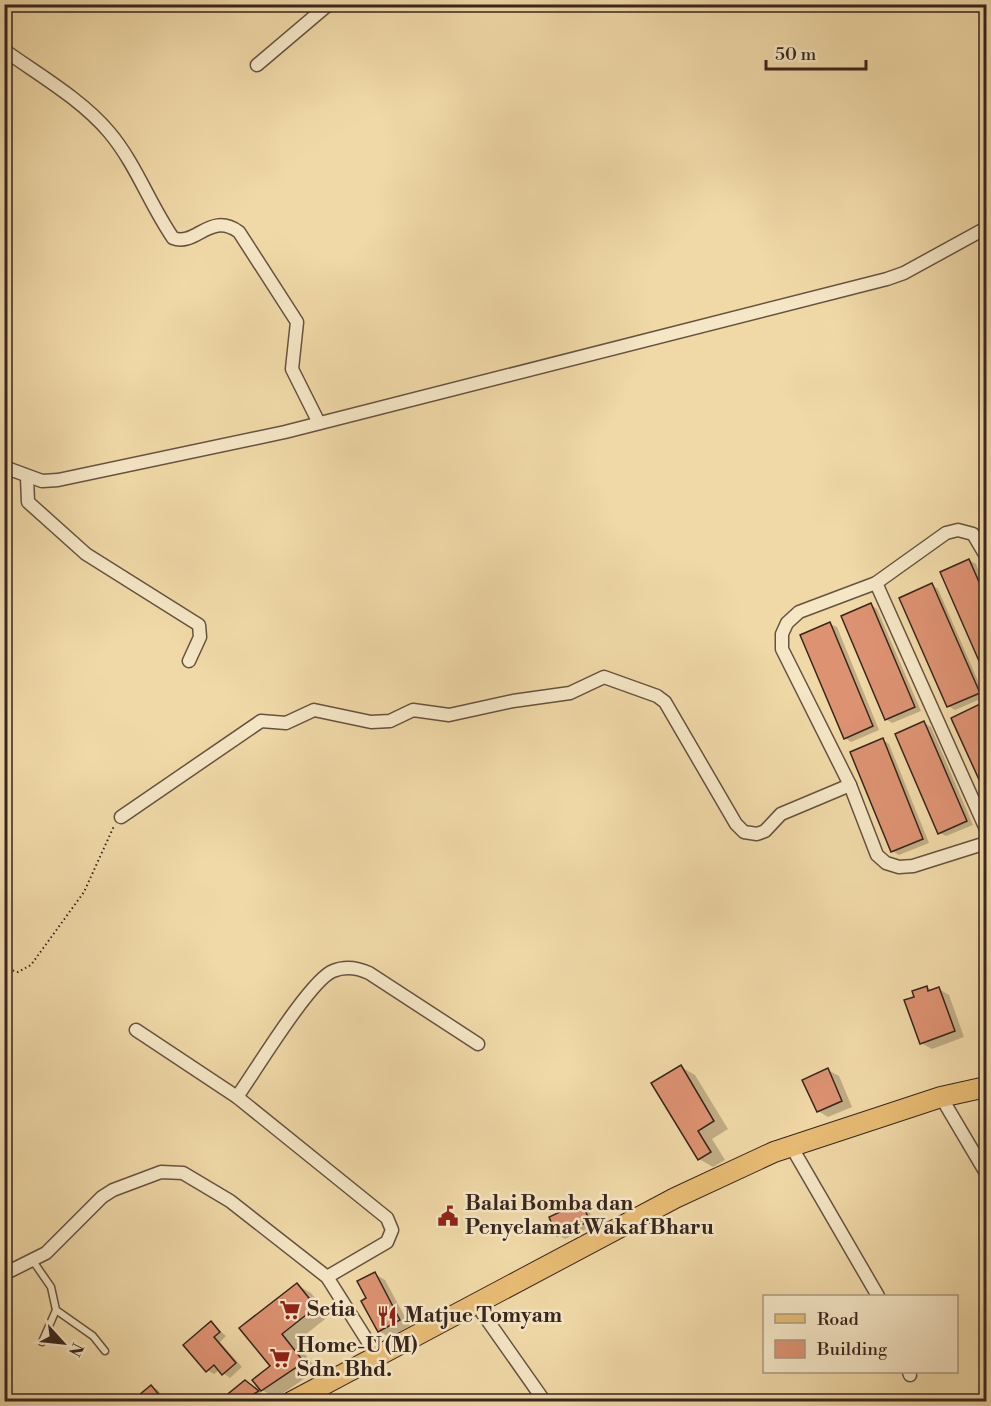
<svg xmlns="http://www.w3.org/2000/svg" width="991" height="1406" font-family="'Libre Bodoni',serif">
<rect width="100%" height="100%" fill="#f0d8a7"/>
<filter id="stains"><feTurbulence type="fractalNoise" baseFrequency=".00333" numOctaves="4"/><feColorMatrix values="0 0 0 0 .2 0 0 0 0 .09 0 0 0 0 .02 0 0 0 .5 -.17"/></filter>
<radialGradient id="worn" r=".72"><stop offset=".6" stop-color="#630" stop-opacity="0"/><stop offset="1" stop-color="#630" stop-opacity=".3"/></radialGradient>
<!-- shadow -->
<g fill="#0003">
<polygon points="969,560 976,564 986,589 986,674 942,573"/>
<polygon points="932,585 938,589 985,697 955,710 948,706"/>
<polygon points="871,605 877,609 921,711 892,723 886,719"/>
<polygon points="830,624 837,627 879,730 851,742 845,738"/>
<polygon points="981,705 986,708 986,791 953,719"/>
<polygon points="924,723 931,727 973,825 946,836 940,833"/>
<polygon points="883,740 889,744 929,843 899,855 892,851"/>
<polygon points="927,987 933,991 939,989 949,995 964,1037 932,1049 921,1043 916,998"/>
<polygon points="681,1067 695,1075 728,1129 712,1139 725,1160 713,1167 699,1159"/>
<polygon points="828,1070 839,1076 852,1107 828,1117 818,1111"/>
<polygon points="581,1204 588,1208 595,1225 565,1239 558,1235"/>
<polygon points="375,1274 385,1280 410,1326 389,1337 379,1331"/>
<polygon points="297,1285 311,1293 329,1316 296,1342 317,1370 276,1398 262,1390"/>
<polygon points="211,1323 226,1336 220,1342 242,1367 230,1378 219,1370 214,1374 207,1370"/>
<polygon points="151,1386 158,1390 167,1402 144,1402"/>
<polygon points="251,1386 264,1395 253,1402 220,1402"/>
</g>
<!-- building -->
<g fill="#dd9272" stroke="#38251e" stroke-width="1.5">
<polygon points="969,559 986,598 986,677 940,572"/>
<polygon points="932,583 980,693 947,707 899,598"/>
<polygon points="871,603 915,707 885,720 841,616"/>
<polygon points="830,622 873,726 844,739 800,635"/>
<polygon points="982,703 986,714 986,795 951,718"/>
<polygon points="924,721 967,821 938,834 895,734"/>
<polygon points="883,738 923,839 891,852 850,752"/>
<polygon points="927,986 928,991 939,987 955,1031 920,1044 904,1000 914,997 912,991"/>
<polygon points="681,1065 714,1121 698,1131 711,1152 698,1160 651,1083"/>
<polygon points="828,1068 842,1101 817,1112 802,1080"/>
<polygon points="581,1202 590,1221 557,1236 549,1217"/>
<polygon points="375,1272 400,1320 378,1332 361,1301 366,1298 357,1281"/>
<polygon points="297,1283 316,1307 282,1334 304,1362 261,1391 252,1380 270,1366 239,1328"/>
<polygon points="211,1321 220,1332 214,1337 236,1363 222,1375 214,1365 206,1372 183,1345"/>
<polygon points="245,1380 259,1391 240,1402 218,1402"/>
<polygon points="151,1385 165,1402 142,1402 138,1396"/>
</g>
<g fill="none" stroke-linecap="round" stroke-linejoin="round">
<!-- lane casing -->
<g stroke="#665240" stroke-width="9">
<g id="lane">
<polyline points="33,1261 51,1287 56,1310 93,1336 105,1351"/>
<polyline points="42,1342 56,1310"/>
</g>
</g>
<!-- street casing -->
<g stroke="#665240" stroke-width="15">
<g id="street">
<path d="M4,50C39,75 81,99 109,132C136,164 149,203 173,238C196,247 210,211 239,232L297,322L292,369L319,423"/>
<polyline points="257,65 329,4"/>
<polyline points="4,467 42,481 58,480 285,432 887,279 904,273 986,228"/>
<polyline points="27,477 28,502 86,554 199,625 200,637 189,661"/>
<polyline points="986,556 973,534 958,530 946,533 876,583 799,612 787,623 782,634 782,649 850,785 877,855 886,863 899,867 913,866 986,843"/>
<polyline points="876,583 986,829"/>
<polyline points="121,817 261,721 286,723 314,710 371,722 390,721 413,710 449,715 513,701 570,693 604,677 657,696 665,702 736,824 744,832 757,834 765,831 781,814 850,785"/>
<polyline points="136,1030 237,1097 387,1218 392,1230 387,1242 327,1277"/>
<path d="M237,1097C254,1073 310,980 333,971C345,966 358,968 369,973L478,1044"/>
<polyline points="941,1097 986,1173"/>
<polyline points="791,1146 878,1296"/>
<polyline points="4,1274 46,1253 102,1197 113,1190 161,1172 183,1173 230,1201 327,1277 377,1356"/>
<polyline points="476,1304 545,1402"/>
<polyline points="909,1372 910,1375"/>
</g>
</g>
<!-- primary casing -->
<g stroke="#38251e" stroke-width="22">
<polyline id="primary" points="291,1402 675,1198 774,1152 941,1097 986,1087"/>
</g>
<!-- path -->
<polyline stroke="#38251e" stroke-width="2" stroke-dasharray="1.5 3" stroke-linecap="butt" points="4,968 18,972 31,965 84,892 114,826"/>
<!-- lane -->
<use href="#lane" stroke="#f5e6c6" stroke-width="6"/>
<!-- street -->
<use href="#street" stroke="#f5e6c6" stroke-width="12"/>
<!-- primary -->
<use href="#primary" stroke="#e8bc74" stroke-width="20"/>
</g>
<!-- icons -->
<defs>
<g id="civic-bare" transform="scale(1.62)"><path d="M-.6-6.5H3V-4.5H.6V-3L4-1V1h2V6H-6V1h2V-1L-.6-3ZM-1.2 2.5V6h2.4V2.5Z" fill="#8f2418" stroke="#f5e6c6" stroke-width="2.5" paint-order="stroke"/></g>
<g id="supermarket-bare" transform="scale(1.62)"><path d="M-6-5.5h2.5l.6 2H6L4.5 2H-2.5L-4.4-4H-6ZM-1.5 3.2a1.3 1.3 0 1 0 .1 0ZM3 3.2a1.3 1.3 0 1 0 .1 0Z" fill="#8f2418" stroke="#f5e6c6" stroke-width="2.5" paint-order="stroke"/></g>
<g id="restaurant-bare" transform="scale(1.62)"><path d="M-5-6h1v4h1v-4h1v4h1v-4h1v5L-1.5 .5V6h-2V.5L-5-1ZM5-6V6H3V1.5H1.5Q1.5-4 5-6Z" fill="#8f2418" stroke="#f5e6c6" stroke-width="2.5" paint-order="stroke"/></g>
</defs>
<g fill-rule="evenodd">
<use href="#civic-bare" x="448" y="1216"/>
<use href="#supermarket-bare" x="290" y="1310"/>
<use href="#restaurant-bare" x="387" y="1316"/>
<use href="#supermarket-bare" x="280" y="1358"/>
</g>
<g text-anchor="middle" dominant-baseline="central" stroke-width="5" stroke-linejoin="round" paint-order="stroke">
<!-- poi labels -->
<g font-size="21" font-weight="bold" fill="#38251e" stroke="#f5e6c6" text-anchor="start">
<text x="465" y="1204">Balai Bomba dan<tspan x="465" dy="24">Penyelamat Wakaf Bharu</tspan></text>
<text x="307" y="1310">Setia</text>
<text x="404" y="1316">Matjue Tomyam</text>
<text x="297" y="1346">Home-U (M)<tspan x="297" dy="24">Sdn. Bhd.</tspan></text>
</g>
</g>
<!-- margin -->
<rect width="991" height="1406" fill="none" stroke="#f0d8a7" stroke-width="24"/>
<rect x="6" y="6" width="979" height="1394" fill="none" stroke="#38251e" stroke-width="3"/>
<rect x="12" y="12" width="967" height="1382" fill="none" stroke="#38251e" stroke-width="1.5"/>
<!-- legend -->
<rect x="763" y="1295" width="195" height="78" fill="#f5e6c6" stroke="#a99983" stroke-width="1.5"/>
<rect x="775" y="1314" width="30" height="9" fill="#e8bc74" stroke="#a99983" stroke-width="1.5"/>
<text x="817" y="1325" font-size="18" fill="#38251e">Road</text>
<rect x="775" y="1340" width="30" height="18" fill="#dd9272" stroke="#a99983" stroke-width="1.5"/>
<text x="817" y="1355" font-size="18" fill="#38251e">Building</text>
<!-- north arrow -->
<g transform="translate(63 1343) rotate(117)" stroke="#f5e6c6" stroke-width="4.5" paint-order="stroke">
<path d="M0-4.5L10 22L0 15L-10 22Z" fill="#38251e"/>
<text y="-9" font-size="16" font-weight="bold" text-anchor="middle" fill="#38251e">N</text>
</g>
<!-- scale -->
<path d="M766 60v9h100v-9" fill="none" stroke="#38251e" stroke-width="3"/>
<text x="775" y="60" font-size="18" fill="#38251e" stroke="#f5e6c6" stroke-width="4.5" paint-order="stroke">50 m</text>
<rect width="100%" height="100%" filter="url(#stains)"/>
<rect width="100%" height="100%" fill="url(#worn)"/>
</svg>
